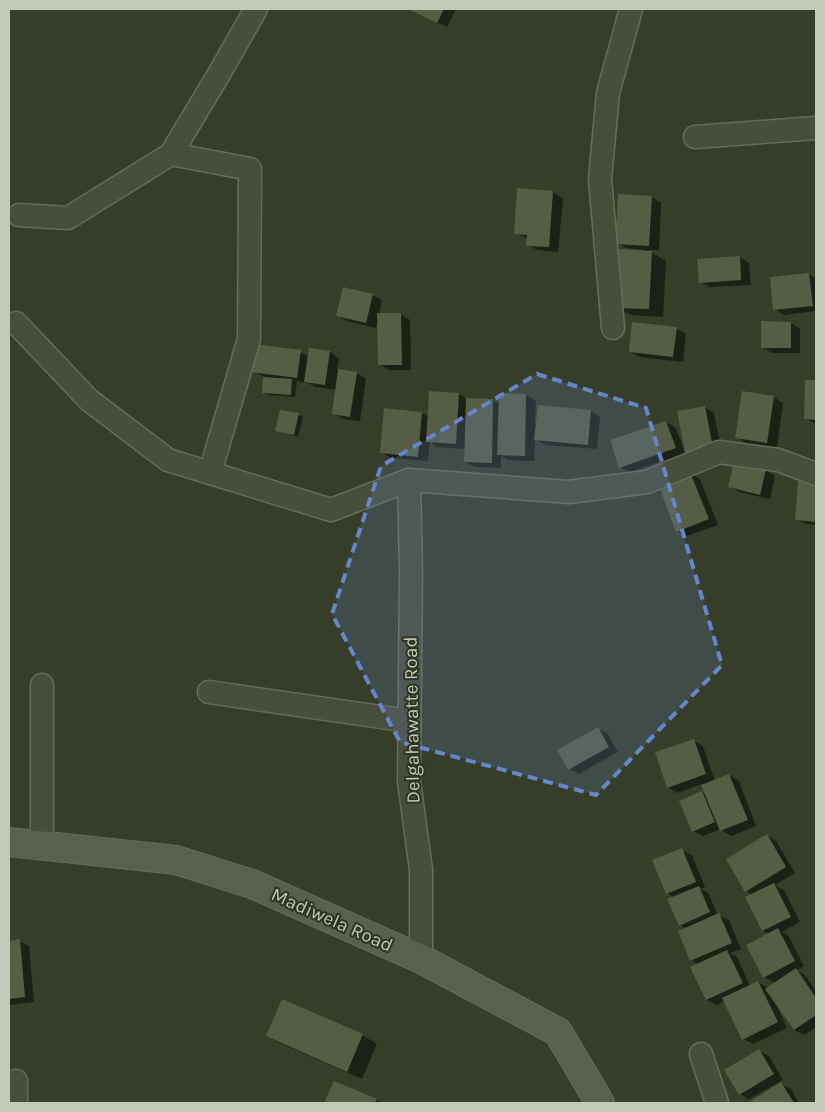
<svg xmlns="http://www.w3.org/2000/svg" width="825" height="1112" font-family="Karla,sans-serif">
<rect width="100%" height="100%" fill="#363e29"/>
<!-- shadow -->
<g fill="#0007">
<polygon points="408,9 456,9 447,27"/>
<polygon points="553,192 563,198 558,252 537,250 528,245 528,239 515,233"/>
<polygon points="652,197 661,203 659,250 647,250 666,261 663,317 631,315 616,307 645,250 626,248 617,243"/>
<polygon points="740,257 749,263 751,285 710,287 700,282"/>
<polygon points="809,274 816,279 816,311 784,315 774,309"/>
<polygon points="372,295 382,300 379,315 401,314 410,320 411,370 389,370 380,364 378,320 376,328 347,321 338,316"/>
<polygon points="791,323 800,329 800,353 772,353 762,347"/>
<polygon points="676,328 686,334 683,362 640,357 630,352"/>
<polygon points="300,352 309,357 330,352 339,358 337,370 356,373 366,378 360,421 343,419 333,413 336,390 315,387 308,383 297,381 295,397 268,395 264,393 265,377 252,371"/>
<polygon points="806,381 816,382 816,424 805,418"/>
<polygon points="430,392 459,394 468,400 493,401 500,404 500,394 526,395 536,401 535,423 591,411 600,417 597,449 545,445 535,438 534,461 508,460 501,456 501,468 475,467 465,462 466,449 437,447 430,442 428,461 391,458 381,452 385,410 422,413 429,417"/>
<polygon points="774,397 783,403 777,447 746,443 736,437"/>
<polygon points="705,407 714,413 722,453 696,458 686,453"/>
<polygon points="298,415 303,417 298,437 277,430"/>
<polygon points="666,422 676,428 685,453 630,472 620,467"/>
<polygon points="766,470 775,476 770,499 739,492 730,486"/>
<polygon points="690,473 700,479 718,525 687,536 677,531"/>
<polygon points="816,484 816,525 806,524 796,519"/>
<polygon points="598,729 608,734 618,752 579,774 569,769"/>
<polygon points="694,741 703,746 715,781 729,775 739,781 756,826 731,836 720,829 703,836 693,831 702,792 706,795 702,784 677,793 668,787"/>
<polygon points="767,835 776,841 795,873 775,885 784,890 800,922 782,932 788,935 804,966 797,970 805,975 816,991 816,1027 804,1035 794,1030 778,1006 777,1006 787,1028 753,1044 743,1039 725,1001 717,1005 707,1000 692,968 699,965 691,960 686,929 680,925 675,898 667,893 682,850 692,855 705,887 701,889 708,893 718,915 729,920 741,949 730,953 737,957 750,986 758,982 768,988 775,983 764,977 769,934 763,931 747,898 753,895 746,891"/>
<polygon points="19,941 29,946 34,1002 10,1005 9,942"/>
<polygon points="362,1035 377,1044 362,1079 282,1044 267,1036"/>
<polygon points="759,1051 769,1056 783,1080 749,1099 740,1094"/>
<polygon points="334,1082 376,1100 382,1103 326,1103"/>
<polygon points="781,1084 791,1089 799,1103 750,1103"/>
</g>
<!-- building -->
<g fill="#555d45">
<polygon points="408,9 444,9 437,23"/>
<polygon points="517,188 553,191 549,247 526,246 527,235 514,234"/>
<polygon points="618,194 652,196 649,246 615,244"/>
<polygon points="618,249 652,251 649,309 615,308"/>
<polygon points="740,256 741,280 699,283 697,259"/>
<polygon points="809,273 813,306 773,310 770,277"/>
<polygon points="343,287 373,294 366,323 336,316"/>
<polygon points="377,313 401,313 402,365 378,365"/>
<polygon points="761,321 791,322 791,348 761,348"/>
<polygon points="632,322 677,327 673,357 629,352"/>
<polygon points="254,344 301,350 297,378 251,372"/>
<polygon points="309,348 330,351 325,385 304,382"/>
<polygon points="338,369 357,372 350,417 332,414"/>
<polygon points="263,377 292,379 291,395 262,393"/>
<polygon points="805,380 816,380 816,420 804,419"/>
<polygon points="429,391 459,393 456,444 426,442"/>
<polygon points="742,391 774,396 767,443 735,438"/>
<polygon points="499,393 526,394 525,456 497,455"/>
<polygon points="466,398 493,399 492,463 464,462"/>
<polygon points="538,405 591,410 588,445 534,440"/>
<polygon points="705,406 713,448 685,453 677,411"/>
<polygon points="384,408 422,412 418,457 380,453"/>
<polygon points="280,410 299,413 294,435 275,431"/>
<polygon points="666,421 676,448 619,468 610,440"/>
<polygon points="734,461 766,469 760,495 728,487"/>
<polygon points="690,472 709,519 676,532 658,484"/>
<polygon points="798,481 816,483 816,522 795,520"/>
<polygon points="598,727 609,747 568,770 557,750"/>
<polygon points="694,739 706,774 667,788 655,752"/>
<polygon points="729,774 748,820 720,831 701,785"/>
<polygon points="702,791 715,822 692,832 679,801"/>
<polygon points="767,834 786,867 745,892 726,859"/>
<polygon points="682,848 696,882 666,894 652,860"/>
<polygon points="774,883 791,917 762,931 745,897"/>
<polygon points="699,886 710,912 679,926 667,899"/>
<polygon points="719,913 732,943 690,961 678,931"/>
<polygon points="778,928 795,961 763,978 746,945"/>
<polygon points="20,939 25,997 9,999 9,941"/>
<polygon points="727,950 743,983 706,1000 690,967"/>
<polygon points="796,968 816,998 816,1015 794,1030 765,989"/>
<polygon points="758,981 778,1022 742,1040 722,998"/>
<polygon points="282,999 363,1034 347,1072 266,1036"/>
<polygon points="759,1049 774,1074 739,1095 724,1070"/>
<polygon points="334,1081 377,1099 375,1103 324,1103"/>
<polygon points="781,1082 794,1103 748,1103"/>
</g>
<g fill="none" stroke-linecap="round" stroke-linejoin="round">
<!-- street casing -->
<g stroke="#656c5a" stroke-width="25">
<g id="street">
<polyline points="695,137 816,128"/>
<polyline points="171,154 219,74 256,9"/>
<polyline points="19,215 68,218 171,154 250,169 249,339 210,473"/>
<polyline points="16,323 89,400 168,460 331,510 409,480 569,492 647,482 719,452 778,460 816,474"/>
<polyline points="613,328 600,179 608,93 631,9"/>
<polyline points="409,480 411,573 409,781 421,870 421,959"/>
<polyline points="42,685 42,846"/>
<polyline points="209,692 409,721"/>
<polyline points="701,1054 717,1103"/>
<polyline points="16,1103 16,1081"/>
</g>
</g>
<!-- secondary casing -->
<g stroke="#656c5a" stroke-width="30">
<polyline id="secondary" points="9,842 176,860 252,884 421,959 558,1032 600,1103"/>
</g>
<!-- street -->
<use href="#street" stroke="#484e3c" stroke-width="22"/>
<!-- secondary -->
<use href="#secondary" stroke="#58614b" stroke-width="28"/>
</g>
<!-- marked area -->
<path fill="#6785ca" fill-opacity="0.2" stroke="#6785ca" stroke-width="4" stroke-dasharray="10 6" stroke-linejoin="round" d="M537,374L646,408L722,665L596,795L400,742L332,614L381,466Z"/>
<g text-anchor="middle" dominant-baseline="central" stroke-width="4" stroke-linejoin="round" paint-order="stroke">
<!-- street labels -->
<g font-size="19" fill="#c2c9b9" stroke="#2d3421">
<text transform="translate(412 720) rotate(-91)">Delgahawatte Road</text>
<text transform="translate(332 920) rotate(24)">Madiwela Road</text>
</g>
</g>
<!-- border -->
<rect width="825" height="1112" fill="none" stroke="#c2c9b9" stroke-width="20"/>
</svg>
